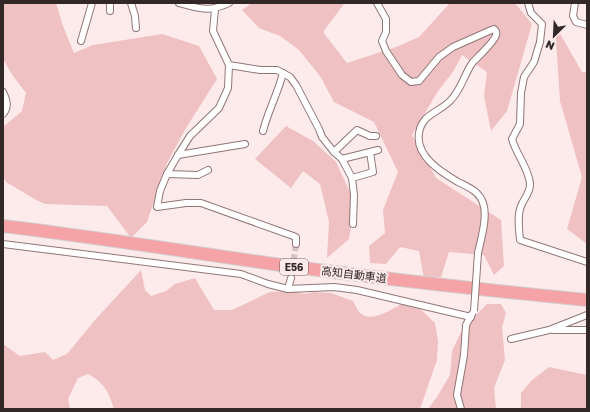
<svg xmlns="http://www.w3.org/2000/svg" width="590" height="412" font-family="'Golos Text','Noto Sans JP',sans-serif">
<rect width="100%" height="100%" fill="#fdebeb"/>
<!-- green -->
<g fill="#f0c1c3">
<polygon points="3,3 56,3 63,26 74,53 93,45 162,34 199,46 217,79 186,128 167,163 147,222 131,238 107,206 45,204 36,200 6,182 3,177 3,127 22,111 26,93 13,76 3,59"/>
<polygon points="252,3 344,4 323,32 347,63 396,47 419,37 450,3 515,3 532,24 507,111 491,131 484,96 487,72 462,55 453,72 438,91 412,135 436,178 501,220 504,266 494,275 484,255 449,252 441,277 424,278 419,251 400,247 386,264 370,263 369,246 385,233 383,210 398,172 374,122 334,102 320,76 299,50 280,36 259,28 242,10"/>
<polygon points="555,25 582,72 587,72 587,244 567,229 582,177 560,101"/>
<polygon points="286,126 313,141 336,162 355,203 349,239 327,258 329,222 320,184 303,171 291,188 255,159"/>
<path d="M141,270L145,290L151,296L166,291L175,284L195,278L214,310H232L270,292L291,291L305,294L315,292L331,293L353,301C355,304 357,309 359,312C371,325 393,308 405,302L418,307L435,323L438,341L437,360L420,409H114C108,390 105,384 88,374L78,378L68,399L70,409H3V344L20,356L45,352L53,360L67,354L95,320Z"/>
<polygon points="487,304 501,304 506,313 502,327 505,360 494,388 496,409 428,409 437,397 450,375 452,351 463,328"/>
<polygon points="549,367 587,375 587,409 518,409 521,407 521,393 531,381"/>
</g>
<g fill="none" stroke-linecap="round" stroke-linejoin="round">
<!-- street-tunnel -->
<polyline stroke="#d4c4c4" stroke-width="6" stroke-dasharray="6 3" stroke-linecap="butt" points="291,278 296,244"/>
<!-- street casing -->
<g stroke="#907677" stroke-width="8">
<g id="street">
<polyline points="131,3 135,16 136,28"/>
<path d="M179,3C199,8 208,13 229,3"/>
<path d="M377,3L386,19V32L382,41L386,51L402,75L411,82L419,81L439,57L453,47L489,31L494,29C496,31 497,32 496,35C495,41 478,57 473,62C464,74 462,89 450,101C438,113 422,114 419,133C415,156 441,172 458,182C468,187 479,191 483,203C488,216 481,239 478,253"/>
<path d="M528,3L531,13L542,24L540,42L534,62L524,77L521,93L520,124L512,139C516,154 528,167 530,183C531,192 524,198 521,206C517,216 519,229 520,240L587,262"/>
<polyline points="575,3 573,16 576,22 587,25"/>
<polyline points="215,9 213,31 229,65 260,70 277,70 290,77 296,85 319,129 322,137 334,152 342,159 352,178 354,195 353,224"/>
<polyline points="110,11 110,3"/>
<polyline points="81,41 92,3"/>
<polyline points="229,65 228,88 219,108 190,136 178,155 167,174 160,191 157,207 186,203 201,203 296,237 296,244"/>
<path d="M3,92C7,100 9,107 3,114"/>
<path d="M263,131C268,111 278,93 283,73"/>
<polyline points="334,152 357,130 370,136 376,136"/>
<polyline points="178,155 245,144"/>
<polyline points="342,159 378,150"/>
<polyline points="167,174 198,175 208,170"/>
<polyline points="352,178 373,172 370,152"/>
<polyline points="3,244 241,274 268,284 288,289 334,287 357,290 471,317"/>
<polyline points="288,289 291,278"/>
<polyline points="553,330 587,330"/>
<polyline points="511,339 549,330 587,315"/>
<polyline points="461,409 457,395 464,355 466,325 472,314"/>
</g>
</g>
<!-- highway casing -->
<g stroke="#d2d0d0" stroke-width="14">
<path id="highway" d="M3,226C96,237 188,252 281,265C383,279 485,290 587,300"/>
</g>
<!-- street -->
<use href="#street" stroke="#fff" stroke-width="6"/>
<!-- highway -->
<use href="#highway" stroke="#f5a3a7" stroke-width="12"/>
<!-- street-bridge casing -->
<g stroke="#907677" stroke-width="8" stroke-linecap="butt">
<polyline id="street-bridge" points="474,311 478,253"/>
</g>
<!-- street-bridge -->
<use href="#street-bridge" stroke="#fff" stroke-width="6"/>
</g>
<g text-anchor="middle" dominant-baseline="central" stroke-width="4" stroke-linejoin="round" paint-order="stroke">
<!-- shield labels -->
<rect fill="#fdebeb" stroke="#6f6262" stroke-width="1" x="280" y="259" width="28" height="16" rx="3"/>
<g font-size="10" font-weight="bold" fill="#322828">
<text x="294" y="267">E56</text>
</g>
<!-- street labels -->
<g font-size="11" fill="#322828" stroke="#fdebeb">
<text transform="translate(354 274) rotate(7)">高知自動車道</text>
</g>
</g>
<!-- border -->
<rect width="590" height="412" fill="none" stroke="#322828" stroke-width="8"/>
<!-- north arrow -->
<g transform="translate(554 36) rotate(204)" stroke="#fdebeb" stroke-width="3" paint-order="stroke">
<path d="M0-3L7 15L0 10L-7 15Z" fill="#322828"/>
<text y="-6" font-size="11" font-weight="bold" text-anchor="middle" fill="#322828">N</text>
</g>
</svg>
